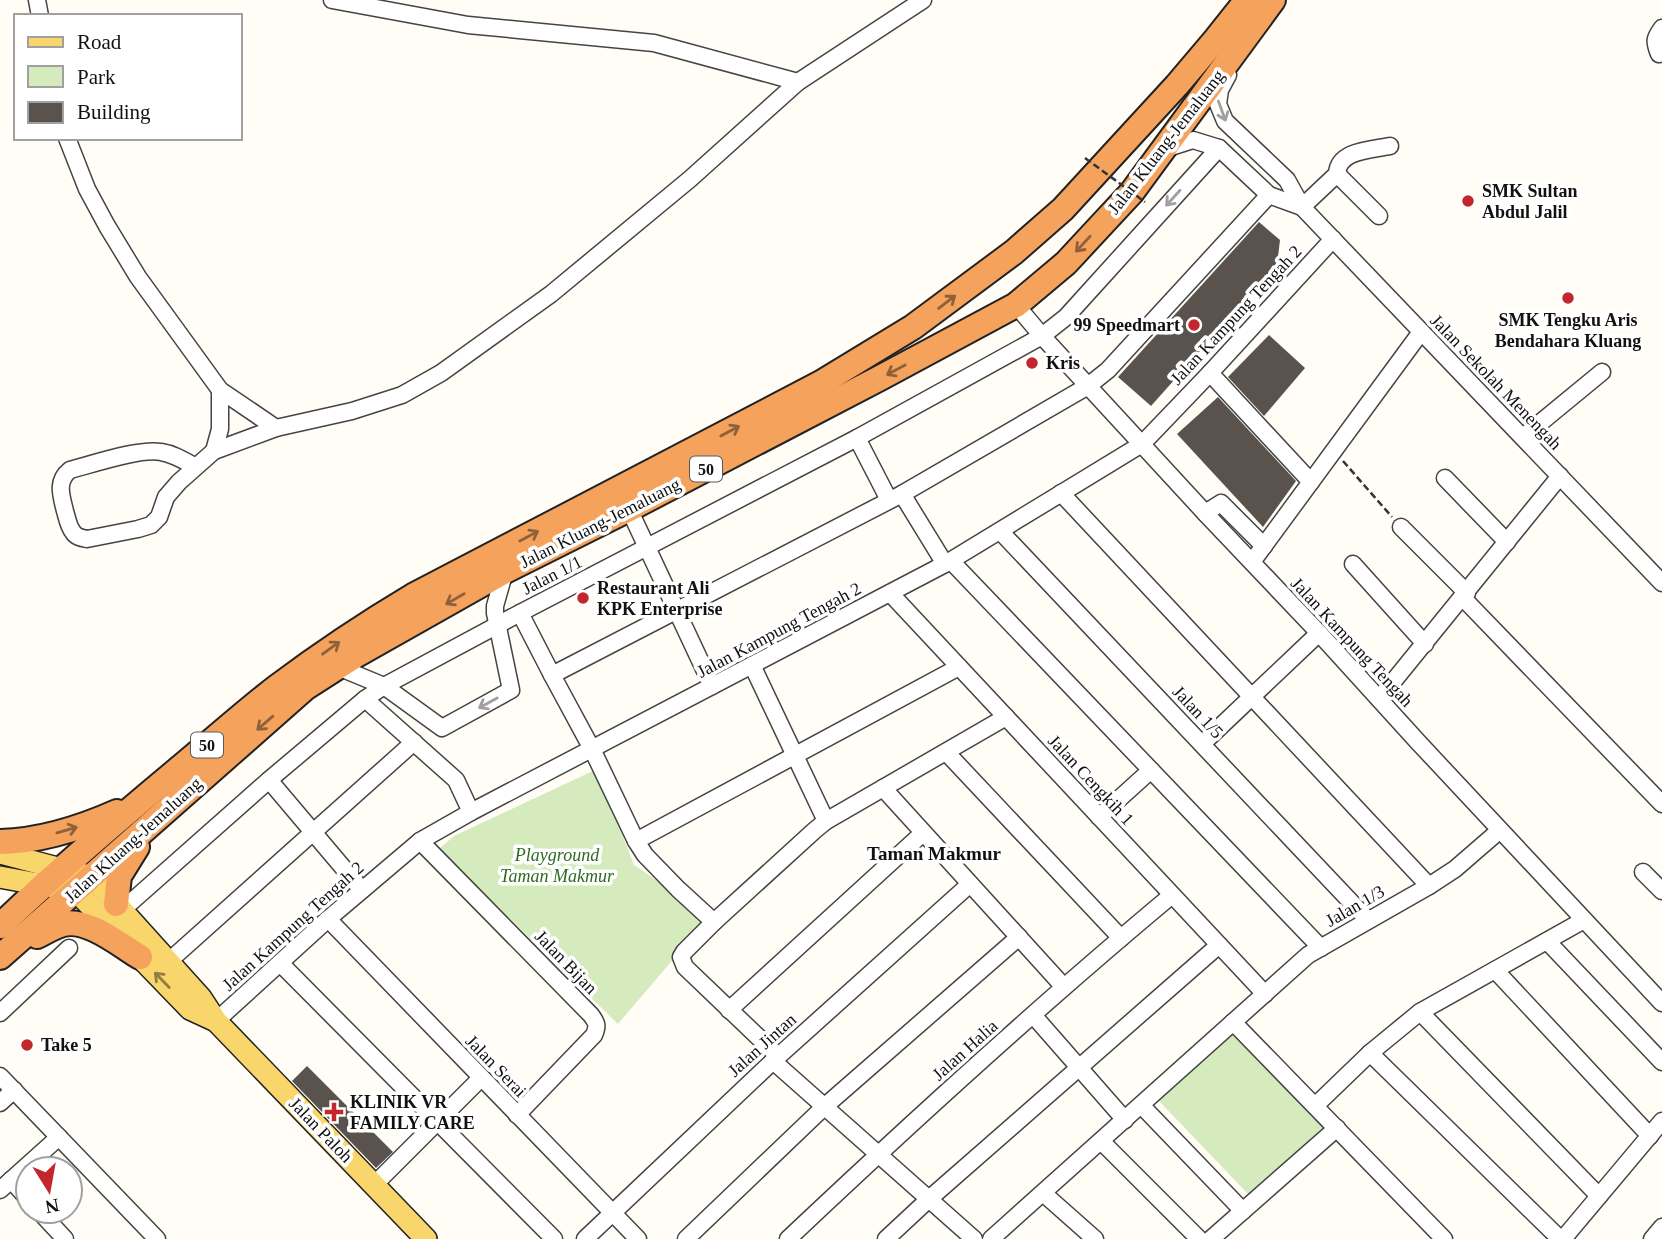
<svg xmlns="http://www.w3.org/2000/svg" width="1662" height="1239" font-family="'Times New Roman',serif">
<rect width="100%" height="100%" fill="#fffdf5"/>
<!-- green -->
<g fill="#d5ebbd">
<polygon points="597,769 634,865 710,916 618,1024 439,849 454,836"/>
<polygon points="1236,1029 1325,1125 1249,1195 1159,1101"/>
</g>
<!-- building -->
<g fill="#5a524d">
<polygon points="1259,222 1280,240 1277,265 1151,406 1118,377"/>
<polygon points="1269,335 1305,368 1264,416 1228,377"/>
<polygon points="1218,397 1296,481 1263,527 1177,434"/>
<polygon points="307,1066 393,1152 376,1168 292,1081"/>
</g>
<g fill="none" stroke-linecap="round" stroke-linejoin="round">
<!-- minor casing -->
<g stroke="#444" stroke-width="19">
<g id="minor">
<polyline points="37,0 40,16"/>
<polyline points="332,0 468,25 654,43 798,82"/>
<path d="M1659,54C1654,41 1654,39 1662,28"/>
<polyline points="1228,75 1220,90 1218,104 1225,121 1287,180 1302,207 1662,583"/>
<polyline points="67,138 87,189 107,226 138,277 220,390 276,428"/>
<polyline points="1165,149 1193,140 1219,148 1269,195 1302,207"/>
<polyline points="1337,174 1379,216"/>
<path d="M1302,207L1337,174C1338,150 1371,150 1390,146"/>
<polyline points="1016,305 1042,336 1206,514 1319,633 1418,742 1662,1003"/>
<polyline points="1210,373 1311,482"/>
<polyline points="1523,437 1602,372"/>
<polyline points="857,438 889,500"/>
<polyline points="214,451 220,429 220,390"/>
<path d="M196,467C185,461 174,454 161,452C140,448 93,464 70,470C56,481 61,495 65,511C67,517 68,526 73,532C76,537 81,538 87,539L138,529L151,525L159,517L166,497L179,482L214,451L276,428L352,411L402,395L441,373L551,294L690,179L798,82L923,0"/>
<polyline points="1445,478 1507,542"/>
<polyline points="1061,493 1429,886"/>
<polyline points="902,494 945,564"/>
<polyline points="629,509 712,686"/>
<polyline points="1205,513 1221,503 1264,546"/>
<polyline points="1401,527 1467,593"/>
<polyline points="1000,531 1368,920"/>
<polyline points="951,561 1321,948"/>
<polyline points="1252,562 1421,332"/>
<polyline points="1353,564 1425,644"/>
<polyline points="890,593 1265,994"/>
<polyline points="1463,598 1662,804"/>
<polyline points="520,613 552,675 592,749 636,841 645,855 678,889 714,922"/>
<polyline points="752,665 826,821"/>
<polyline points="338,667 384,686 442,728 511,690 495,613 495,606 505,571"/>
<polyline points="552,675 902,494 1088,386 1108,370 1269,195"/>
<polyline points="365,699 456,780 471,812"/>
<polyline points="1379,699 1560,476"/>
<polyline points="1202,744 1319,633"/>
<polyline points="946,752 1121,938"/>
<polyline points="269,780 362,890"/>
<polyline points="883,788 1064,987"/>
<polyline points="1099,817 1151,770"/>
<path d="M420,841L591,1015C597,1023 598,1026 594,1035L517,1115"/>
<polyline points="636,841 959,667"/>
<polyline points="1643,872 1662,891"/>
<polyline points="121,911 269,780 365,699 384,686 520,613 857,438 1042,336 1066,317 1219,148"/>
<polyline points="328,919 638,1239"/>
<polyline points="1547,941 1662,1062"/>
<polyline points="168,962 414,742"/>
<polyline points="280,963 554,1239"/>
<polyline points="1495,970 1650,1136"/>
<polyline points="729,1010 923,833"/>
<polyline points="1420,1012 1599,1196"/>
<polyline points="0,1013 69,948"/>
<polyline points="1033,1015 1125,1120"/>
<polyline points="216,1021 328,919 420,841 471,812 945,564 1142,444 1210,373 1333,239"/>
<polyline points="1233,1022 1444,1239"/>
<polyline points="1370,1053 1560,1239"/>
<polyline points="778,1056 685,967 681,957 684,952 714,922 815,830 826,821 1006,717"/>
<polyline points="773,1061 974,1239"/>
<polyline points="0,1076 157,1239"/>
<polyline points="0,1103 14,1090"/>
<polyline points="1141,1105 1243,1211"/>
<polyline points="1315,1106 1370,1053 1420,1012 1584,920"/>
<polyline points="1101,1141 1199,1239"/>
<polyline points="11,1180 28,1199"/>
<polyline points="374,1185 481,1078"/>
<polyline points="0,1190 59,1137"/>
<polyline points="1043,1193 1095,1239"/>
<polyline points="39,1211 65,1239"/>
<polyline points="585,1239 773,1061 970,884"/>
<polyline points="686,1239 824,1107 1019,937"/>
<path d="M788,1239C913,1121 1040,1005 1172,895"/>
<polyline points="886,1239 929,1199 1219,945"/>
<polyline points="991,1239 1308,955 1429,886 1455,869 1500,830"/>
<polyline points="1211,1239 1337,1128"/>
<polyline points="1563,1239 1662,1121"/>
<polyline points="1652,1239 1662,1227"/>
</g>
</g>
<!-- major casing -->
<g stroke="#222" stroke-width="24">
<g id="major">
<polyline points="0,853 92,877 201,998 216,1021 426,1239"/>
<polyline points="0,877 76,891 190,1009 216,1021"/>
</g>
</g>
<!-- highway casing -->
<g stroke="#222" stroke-width="28">
<g id="highway">
<path d="M0,842C40,841 81,828 117,812"/>
<polyline points="116,904 119,876 137,847"/>
<path d="M0,926C56,872 115,822 175,772C209,744 242,714 277,687C321,654 366,624 413,596L821,383L913,327L1014,252L1063,209L1177,85L1216,39L1247,0"/>
<path d="M37,936C45,932 55,926 63,924C88,918 120,945 140,957"/>
<polyline points="0,957 305,688 358,654 505,571 629,509 880,378 1016,305 1066,263 1132,192 1273,0"/>
</g>
</g>
<!-- path -->
<polyline stroke="#333" stroke-width="2.5" stroke-dasharray="7 3.5" stroke-linecap="butt" points="1343,461 1392,517"/>
<!-- minor -->
<use href="#minor" stroke="#fff" stroke-width="16"/>
<!-- major -->
<use href="#major" stroke="#f9d66b" stroke-width="21"/>
<!-- highway -->
<use href="#highway" stroke="#f5a25d" stroke-width="24"/>
<!-- path-bridge -->
<polyline stroke="#333" stroke-width="2.5" stroke-dasharray="7 3.5" stroke-linecap="butt" points="1085,158 1145,202"/>
</g>
<!-- one-way arrows -->
<defs><path id="oneway-shaft" d="M-6 0H5M1.5-3L5.5 0L1.5 3" fill="none" stroke-width="1.6" stroke-linecap="round" stroke-linejoin="round" transform="scale(1.75)"/></defs>
<g stroke="#a0a0a0">
<use href="#oneway-shaft" transform="translate(1222 111) rotate(70)"/>
<use href="#oneway-shaft" transform="translate(1173 198) rotate(132)"/>
<use href="#oneway-shaft" transform="translate(488 703) rotate(151)"/>
</g>
<g stroke="#8e613b">
<use href="#oneway-shaft" transform="translate(1083 244) rotate(133)"/>
<use href="#oneway-shaft" transform="translate(947 302) rotate(-37)"/>
<use href="#oneway-shaft" transform="translate(896 370) rotate(152)"/>
<use href="#oneway-shaft" transform="translate(730 431) rotate(-28)"/>
<use href="#oneway-shaft" transform="translate(529 536) rotate(-28)"/>
<use href="#oneway-shaft" transform="translate(455 599) rotate(150)"/>
<use href="#oneway-shaft" transform="translate(331 648) rotate(-36)"/>
<use href="#oneway-shaft" transform="translate(265 723) rotate(139)"/>
<use href="#oneway-shaft" transform="translate(67 830) rotate(-16)"/>
</g>
<use stroke="#917d42" href="#oneway-shaft" transform="translate(162 980) rotate(-134)"/>
<!-- markers -->
<g fill="#c4262e" stroke="#fff" stroke-width="2.5">
<circle cx="1468" cy="201" r="7"/>
<circle cx="1568" cy="298" r="7"/>
<circle cx="1194" cy="325" r="7"/>
<circle cx="1032" cy="363" r="7"/>
<circle cx="583" cy="598" r="7"/>
<circle cx="27" cy="1045" r="7"/>
<path d="M330.5 1101.5h7v7h7v7h-7v7h-7v-7h-7v-7h7z"/>
</g>
<g text-anchor="middle" dominant-baseline="central" stroke-width="7" stroke-linejoin="round" paint-order="stroke">
<!-- shield labels -->
<g fill="#fff" stroke="#585858" stroke-width="2">
<rect x="690" y="456.5" width="32" height="25" rx="5"/>
<rect x="191" y="732.5" width="32" height="25" rx="5"/>
</g>
<g font-size="16" font-weight="bold" fill="#111">
<text x="706" y="469">50</text>
<text x="207" y="745">50</text>
</g>
<!-- street labels -->
<g font-size="18" fill="#111" stroke="#fff">
<text transform="translate(1166 142) rotate(-52)">Jalan Kluang-Jemaluang</text>
<text transform="translate(1236 315) rotate(-47)">Jalan Kampung Tengah 2</text>
<text transform="translate(1496 382) rotate(46)">Jalan Sekolah Menengah</text>
<text transform="translate(600 523) rotate(-27)">Jalan Kluang-Jemaluang</text>
<text transform="translate(552 575) rotate(-27)">Jalan 1/1</text>
<text transform="translate(779 630) rotate(-28)">Jalan Kampung Tengah 2</text>
<text transform="translate(1352 642) rotate(47)">Jalan Kampung Tengah</text>
<text transform="translate(1198 712) rotate(47)">Jalan 1/5</text>
<text transform="translate(1091 780) rotate(47)">Jalan Cengkih 1</text>
<text transform="translate(133 840) rotate(-42)">Jalan Kluang-Jemaluang</text>
<text transform="translate(1355 906) rotate(-30)">Jalan 1/3</text>
<text transform="translate(293 926) rotate(-42)">Jalan Kampung Tengah 2</text>
<text transform="translate(566 962) rotate(46)">Jalan Bijan</text>
<text transform="translate(762 1045) rotate(-42)">Jalan Jintan</text>
<text transform="translate(965 1050) rotate(-42)">Jalan Halia</text>
<text transform="translate(496 1066) rotate(46)">Jalan Serai</text>
<text transform="translate(321 1130) rotate(46)">Jalan Paloh</text>
</g>
<!-- poi labels -->
<g font-size="18" font-weight="bold" fill="#111" stroke="#fff" text-anchor="start">
<text x="1482" y="191">SMK Sultan<tspan x="1482" dy="21">Abdul Jalil</tspan></text>
<text x="1568" y="320" text-anchor="middle">SMK Tengku Aris<tspan x="1568" dy="21">Bendahara Kluang</tspan></text>
<text x="1180" y="325" text-anchor="end">99 Speedmart</text>
<text x="1046" y="363">Kris</text>
<text x="597" y="588">Restaurant Ali<tspan x="597" dy="21">KPK Enterprise</tspan></text>
<text x="41" y="1045">Take 5</text>
<text x="350" y="1102">KLINIK VR<tspan x="350" dy="21">FAMILY CARE</tspan></text>
</g>
<!-- park labels -->
<g font-size="18" font-style="italic" fill="#2f6b1f" stroke="#fff">
<text x="557" y="855">Playground<tspan x="557" dy="21">Taman Makmur</tspan></text>
</g>
<!-- neighbourhood labels -->
<g font-size="19" font-weight="bold" fill="#111" stroke="#fff">
<text x="934" y="853">Taman Makmur</text>
</g>
</g>
<!-- legend -->
<rect x="14" y="14" width="228" height="126" fill="#ffffff" stroke="#a0a0a0" stroke-width="2"/>
<rect x="28" y="37" width="35" height="10" fill="#f9d66b" stroke="#a0a0a0" stroke-width="2"/>
<text x="77" y="49" font-size="21" fill="#111111">Road</text>
<rect x="28" y="66" width="35" height="21" fill="#d5ebbd" stroke="#a0a0a0" stroke-width="2"/>
<text x="77" y="84" font-size="21" fill="#111111">Park</text>
<rect x="28" y="102" width="35" height="21" fill="#5a524d" stroke="#a0a0a0" stroke-width="2"/>
<text x="77" y="119" font-size="21" fill="#111111">Building</text>
<!-- north arrow -->
<g transform="translate(49 1190) rotate(169)"><circle r="33" fill="#ffffff" stroke="#a0a0a0" stroke-width="2"/>
<path d="M0-5L12 26L0 18L-12 26Z" fill="#c4262e"/>
<text y="-10" font-size="19" font-weight="bold" text-anchor="middle" fill="#111111">N</text>
</g>
</svg>
